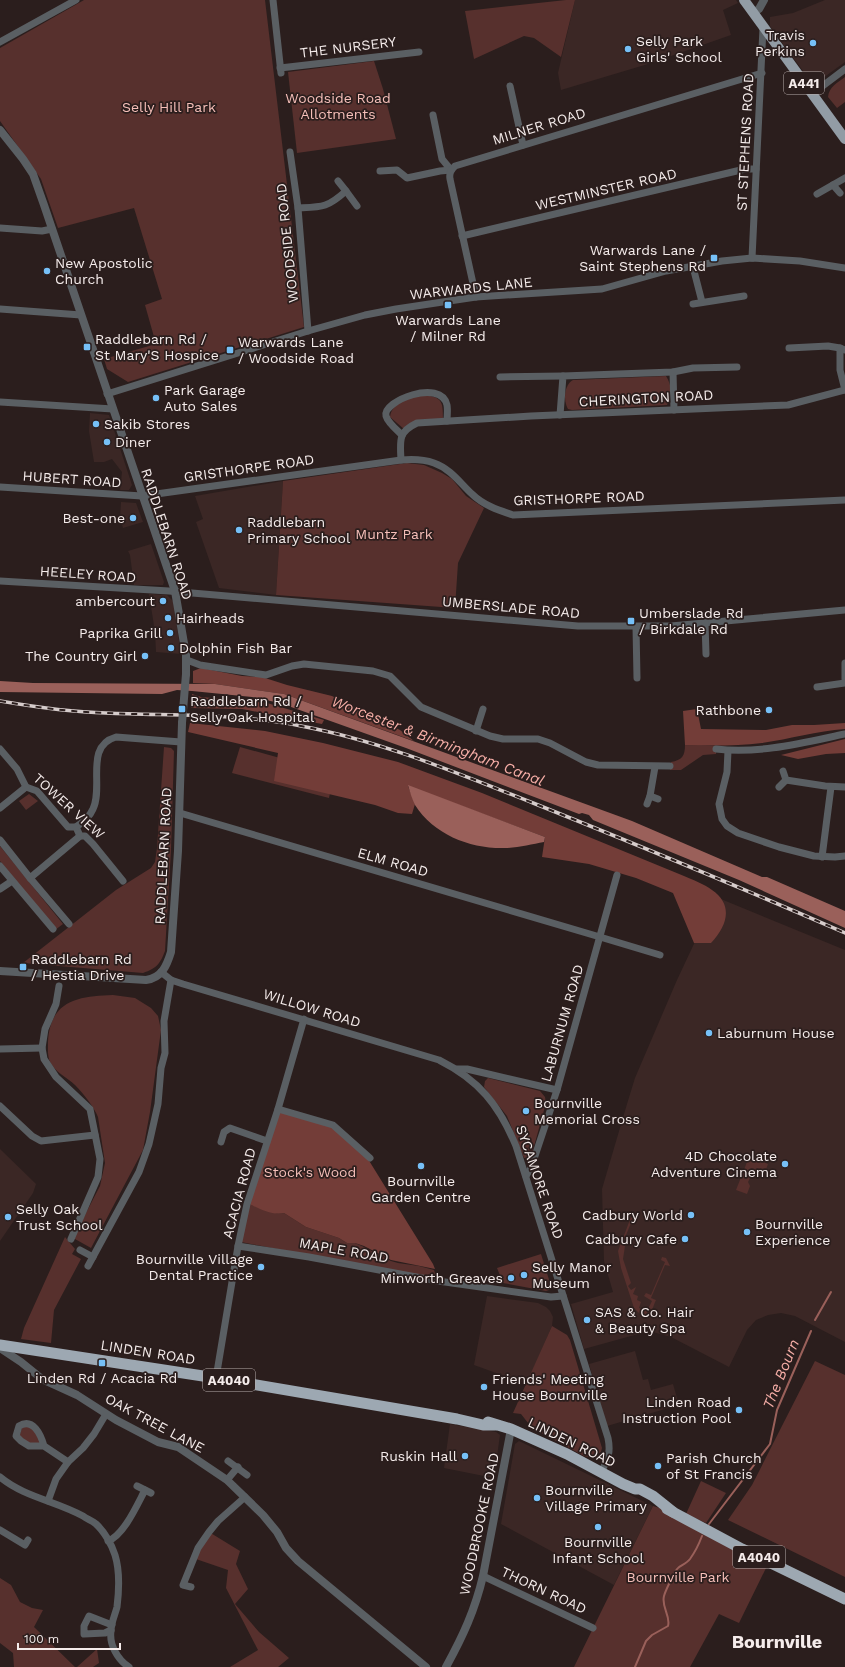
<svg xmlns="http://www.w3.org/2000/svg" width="845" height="1667" font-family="'Work Sans',sans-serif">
<rect width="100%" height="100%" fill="#2b1e1d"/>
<!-- built -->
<g fill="#3b2725">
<polygon points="575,0 736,0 738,3 723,10 731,35 648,64 561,90 558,73"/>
<polygon points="825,0 845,0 845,62 816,83 812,83 777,36 770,26 770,17 793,13"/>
<polygon points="90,413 109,415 132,485 129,490 120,490 122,472 112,459 104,462 94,462 89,431"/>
<polygon points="283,481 276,595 219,588 196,522 203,519 195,496"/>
<polygon points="121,502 136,503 143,522 123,528 120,518"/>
<polygon points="151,544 164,582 163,585 134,585 130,555 128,551"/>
<polygon points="149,594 167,595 173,601 181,654 156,652 155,632"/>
<polygon points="716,897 845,950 845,1342 795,1316 781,1313 768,1315 756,1320 747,1330 729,1367 671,1337 649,1331 584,1349 571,1304 613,1292 604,1261 602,1189 627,1104 635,1078 677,980"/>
<polygon points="0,1149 36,1184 33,1193 0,1241"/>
<polygon points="487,1296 538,1303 546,1307 550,1311 553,1317 552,1326 527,1384 474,1365"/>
<polygon points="635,1351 643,1380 648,1379 651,1390 673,1384 679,1405 607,1426 589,1364"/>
<polygon points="450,1424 496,1432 500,1435 494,1478 444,1468"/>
<polygon points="519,1441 653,1506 614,1585 501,1524 515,1444"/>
</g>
<!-- green -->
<g fill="#57302d">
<polygon points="84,0 265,0 304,327 128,382 107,369 104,359 156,344 145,305 162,299 134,208 58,228 41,179 0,121 0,48"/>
<polygon points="566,0 575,0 561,57 534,38 524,36 474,59 465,11"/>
<polygon points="374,61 383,89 396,139 297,153 288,72"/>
<path d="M845,77V102L837,108L828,97C829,87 837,83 845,77Z"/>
<path d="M666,376C672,385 672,396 667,405L572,410L568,409C563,400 564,385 573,380Z"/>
<path d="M423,395C442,397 443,401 443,419C429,420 413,417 404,429L390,417C392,402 410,397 423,395Z"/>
<polygon points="407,463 424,465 442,473 452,479 466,496 484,508 458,563 455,608 276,595 283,481"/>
<path d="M685,745L717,746L716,754L703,755L681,770H670L671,762C682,760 685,756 685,745Z"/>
<path d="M164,747L171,748L174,751L171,850L165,951C160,964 157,968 143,973L23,963L116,890L151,868L155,862L157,848Z"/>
<polygon points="240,747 334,773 329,798 232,773"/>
<polygon points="29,794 38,801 26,810 19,801"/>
<polygon points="0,846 63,924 55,930 0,861"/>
<path d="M113,995L135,998L151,1008L158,1016L161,1030L150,1112L143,1150L91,1248L75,1239V1234L100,1186L105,1163L98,1117C94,1107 83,1093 75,1085C68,1078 58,1074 52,1065C47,1059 48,1049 48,1042C50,1000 79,996 113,995Z"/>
<polygon points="488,1078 540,1091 545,1097 546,1103 531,1157 524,1158 507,1116 484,1087 485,1081"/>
<polygon points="749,1157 768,1164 765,1172 758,1176 751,1176 748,1182 750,1186 747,1194 736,1190"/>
<polygon points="249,1204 278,1214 284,1213 306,1227 339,1238 347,1243 355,1243 364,1247 391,1261 398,1263 419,1266 434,1270 437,1280 241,1242"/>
<path d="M631,1217L633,1218L622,1245L625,1246L623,1259L631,1283L628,1286L631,1290L636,1287L633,1294L638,1296L637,1300L641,1302L639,1308L647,1311L652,1301L644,1296L646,1293L651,1295L665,1262L661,1260L662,1257L666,1258L670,1266L665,1265L651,1298L656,1300C653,1306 652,1314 645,1317L640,1314L634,1308L621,1268L618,1251Z"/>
<polygon points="65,1237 75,1249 72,1254 81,1259 54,1310 51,1343 21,1339 24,1328"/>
<polygon points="541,1254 551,1286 549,1290 546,1291 503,1283 497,1268"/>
<polygon points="552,1326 567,1335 570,1340 602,1448 601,1452 592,1458 584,1456 532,1428 521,1414 513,1413"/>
<polygon points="815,1361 845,1375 845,1577 728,1520 752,1485"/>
<polygon points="23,1425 33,1427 41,1444 35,1446 19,1437"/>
<polygon points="701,1481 726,1493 706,1523 686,1514"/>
<polygon points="653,1506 673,1512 742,1549 766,1568 739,1623 719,1614 690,1667 574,1667"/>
<polygon points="209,1532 240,1551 236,1564 248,1589 235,1604 259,1632 289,1658 278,1667 230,1667 258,1650 226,1588 228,1570 193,1558"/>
<polygon points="0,1578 11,1585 20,1602 32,1608 43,1610 34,1627 75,1667 14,1667 13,1653 0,1643"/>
<polygon points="97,1649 99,1663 93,1667 77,1667"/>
</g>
<!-- forest -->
<g fill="#733d38">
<polygon points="201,668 242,676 262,677 287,685 332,696 400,730 414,741 284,694 215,684 193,683 193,671"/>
<polygon points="192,694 201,697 267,703 324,720 322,724 242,709 191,708"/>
<path d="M697,709L701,729L766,730L792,725H814L845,723V729C817,731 790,739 762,743C737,746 711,746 685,745L683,711Z"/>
<path d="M190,723L265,731L323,743L398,762L482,793L684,876C693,880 704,884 712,890C734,905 727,926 711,943H694L673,893L636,878L589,864L542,857L545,837L408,786L415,804L412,814L398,813L375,805L274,781L278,753L188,732Z"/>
<polygon points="845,739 845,753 826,754 798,759 781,755"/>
<path d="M279,1111L332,1127L368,1159L433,1264L435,1269L391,1260L364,1246L355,1243H347L339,1238L306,1227L284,1213C273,1216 260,1209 249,1204Z"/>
</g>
<!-- water -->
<g fill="#9a605a">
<polygon points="0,681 33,683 215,684 284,694 632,821 762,877 767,877 845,911 845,928 739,880 593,820 589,815 582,813 579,814 406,748 280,703 252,697 192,691 177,690 162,694 0,692"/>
<path d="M408,785L545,837L544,842C532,844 518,848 505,848C471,849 434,835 415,805C412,799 410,792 408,785Z"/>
</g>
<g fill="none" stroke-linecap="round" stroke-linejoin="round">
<!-- stream -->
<g stroke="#9a605a" stroke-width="2">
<polyline points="815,1320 831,1292"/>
<polyline points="709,1524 770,1444 777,1410 811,1331"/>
<path d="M635,1667L646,1641L652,1635L668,1626C671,1616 661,1607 664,1596C665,1592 675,1570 678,1568C682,1565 687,1563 690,1559C695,1552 699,1544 702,1536"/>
</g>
<!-- minor -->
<g stroke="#5a5f63" stroke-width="7">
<polyline points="273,0 281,73"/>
<polyline points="0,42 76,0"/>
<polyline points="280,68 419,52"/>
<polyline points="510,86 523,145"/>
<polyline points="812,94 845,69"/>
<polyline points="433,115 442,159 451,170"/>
<polyline points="290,152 298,208 308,331"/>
<polyline points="380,171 397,170 407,178 440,171 451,170"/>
<polyline points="833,185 840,193"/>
<polyline points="346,191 357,206"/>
<polyline points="817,194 845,178"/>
<path d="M298,208C322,207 327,208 346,191L338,181"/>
<polyline points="0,228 42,231 52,229"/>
<polyline points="462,236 745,169 756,169"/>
<polyline points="752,258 763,28"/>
<polyline points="693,267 702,302"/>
<path d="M476,297L450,179C449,173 451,170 455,166L762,73"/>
<polyline points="693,304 744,296"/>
<polyline points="0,309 81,315"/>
<polyline points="789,348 828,346 840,348"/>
<polyline points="845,350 840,348 840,370 845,390"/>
<polyline points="673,372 674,410"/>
<polyline points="500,377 563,376"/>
<polyline points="107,394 308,331 365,315 396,309 476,297 602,289 666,271 722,261 752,258 800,261 845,268"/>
<polyline points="0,402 113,409"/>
<polyline points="560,415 563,376 673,372 693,368 737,367"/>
<path d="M402,435C397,430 388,423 386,416C382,401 441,378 447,405C448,410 447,416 447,421"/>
<path d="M401,460C400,440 398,432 417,423L531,416L788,405L845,390"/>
<path d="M0,487L142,496L401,460C412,459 423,459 434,463C451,469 460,483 472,494C483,505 498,510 513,515L845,500"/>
<polyline points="0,581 169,591 578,626 671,626 845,610"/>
<polyline points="705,623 706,654"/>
<polyline points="636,627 637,678"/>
<polyline points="187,660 200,665 266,675 292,666 304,664 373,671 390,676 421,707 490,736 503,739 538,739 550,743 586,762 598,765 670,766"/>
<polyline points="845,663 845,679"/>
<polyline points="817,687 845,683"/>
<polyline points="476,731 483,709"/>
<polyline points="0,749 17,769 26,787 37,791 68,827 76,827 80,836 85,836 93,844 123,881"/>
<path d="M716,749C760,754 802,743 845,734"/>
<polyline points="728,751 727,772 719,804 722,819 727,826 738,833 779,847 814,856 835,857 845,856"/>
<polyline points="783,771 786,780 825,786 845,787"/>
<polyline points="779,787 786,780"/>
<polyline points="650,796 658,799"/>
<polyline points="647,804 650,796 655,767"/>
<polyline points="0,808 26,787"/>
<polyline points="180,813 600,937"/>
<path d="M76,827C82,823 90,816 93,809C104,786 84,746 116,737L181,742"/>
<polyline points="0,840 30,878 80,836"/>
<polyline points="822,857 831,787"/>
<polyline points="0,866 53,929"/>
<polyline points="30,878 69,924"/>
<polyline points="0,889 12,881"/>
<polyline points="600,937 660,955"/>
<path d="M161,972L171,980L183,984L439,1060C479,1080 499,1105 516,1146L608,1438C611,1453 608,1458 601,1473"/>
<polyline points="59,986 56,1004 45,1029 42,1048 44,1059 56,1077 90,1109 100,1159 98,1177 71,1239"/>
<polyline points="0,1049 42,1048"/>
<polyline points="457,1069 467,1069 557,1090"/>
<polyline points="0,1106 32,1136 41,1141 95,1135"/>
<polyline points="278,1109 333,1125 370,1158"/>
<polyline points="221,1142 224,1132 230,1128 267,1141"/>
<polyline points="526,1176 531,1168 557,1090 617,875"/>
<polyline points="238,1246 309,1257 438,1281 551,1297 563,1296"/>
<polyline points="80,1250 93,1257"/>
<polyline points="88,1266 139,1172 149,1144 158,1104 161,1068 165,1053 164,1021 171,980"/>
<polyline points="216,1378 238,1246 247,1204 278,1109 304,1019"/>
<path d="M44,1446C41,1435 33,1417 19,1426L16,1436L21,1441L29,1446H44L68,1462"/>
<polyline points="228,1461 247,1475"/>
<path d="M0,1477C24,1497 56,1501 83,1516C87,1519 93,1521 96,1524C104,1531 112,1545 115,1555C120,1571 119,1591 117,1607C115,1615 111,1623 111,1631C109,1645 118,1660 129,1667"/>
<polyline points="227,1480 238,1467"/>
<polyline points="137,1486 151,1493"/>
<polyline points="48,1501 56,1479 68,1462 83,1448 94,1434 106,1414"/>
<polyline points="0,1530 25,1545 28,1540"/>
<path d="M108,1541C124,1535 137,1505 145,1490"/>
<polyline points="483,1576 593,1628"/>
<polyline points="191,1587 183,1585 198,1548 209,1532 218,1521 245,1497"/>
<polyline points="111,1630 105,1633 84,1634 84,1626 89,1616 112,1625"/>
</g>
<!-- tertiary -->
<g stroke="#5a5f63" stroke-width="8">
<polyline points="753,13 759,9 764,0"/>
<polyline points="0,130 23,159 33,174 44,205 175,591 186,655 186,674"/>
<path d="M0,971L146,980C162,978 167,965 171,952L178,851L182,723"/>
<polyline points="0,1348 21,1362 42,1379 77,1395 116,1420 158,1442 178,1447 227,1480 263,1515 277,1532 286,1548 298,1561 426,1667"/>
<path d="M446,1667C463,1636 475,1610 483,1576L511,1429"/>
</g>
<!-- primary -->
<polyline stroke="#929ca5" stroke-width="10" points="744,0 845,139"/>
<!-- trunk -->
<g stroke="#9da8b2" stroke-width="11">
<polyline points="0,1345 216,1378 457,1419 483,1425 495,1425"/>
<polyline points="488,1422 511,1429 567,1454 623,1484 635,1489 640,1489 653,1496 673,1512"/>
<polyline points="667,1509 742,1549 845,1599"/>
</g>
<!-- rail casing -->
<g stroke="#d6cccb" stroke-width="3.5">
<path id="rail" d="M0,701C35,707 70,712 106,713C171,716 237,713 301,726C381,741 457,773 533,803C638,845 742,888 845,933"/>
</g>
<!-- rail -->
<use href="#rail" stroke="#2b1e1d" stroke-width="2" stroke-dasharray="6" stroke-linecap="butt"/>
<!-- tertiary-bridge -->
<polyline stroke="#5a5f63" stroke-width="8" points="182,723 186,674"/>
</g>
<!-- markers -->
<g fill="#76c0f7" stroke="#2b1e1d" stroke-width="1.5">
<circle cx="813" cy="43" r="4"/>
<circle cx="628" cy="49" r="4"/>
<rect x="710" y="254" width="8" height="8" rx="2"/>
<circle cx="47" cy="271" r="4"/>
<rect x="444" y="301" width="8" height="8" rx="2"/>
<rect x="83" y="343" width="8" height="8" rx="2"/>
<rect x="226" y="346" width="8" height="8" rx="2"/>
<circle cx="156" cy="398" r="4"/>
<circle cx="96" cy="424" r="4"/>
<circle cx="107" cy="442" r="4"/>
<circle cx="133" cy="518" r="4"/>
<circle cx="239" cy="530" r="4"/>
<circle cx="163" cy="601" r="4"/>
<circle cx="168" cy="618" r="4"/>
<rect x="627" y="617" width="8" height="8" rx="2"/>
<circle cx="170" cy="633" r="4"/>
<circle cx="171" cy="648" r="4"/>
<circle cx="145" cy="656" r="4"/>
<rect x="178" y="705" width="8" height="8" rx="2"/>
<circle cx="769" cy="710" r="4"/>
<rect x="19" y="963" width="8" height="8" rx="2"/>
<circle cx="709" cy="1033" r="4"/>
<circle cx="526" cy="1111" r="4"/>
<circle cx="785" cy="1164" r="4"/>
<circle cx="421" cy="1166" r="4"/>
<circle cx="691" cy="1215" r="4"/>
<circle cx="8" cy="1217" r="4"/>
<circle cx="747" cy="1232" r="4"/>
<circle cx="685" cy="1239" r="4"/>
<circle cx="261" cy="1267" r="4"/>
<circle cx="524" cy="1275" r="4"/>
<circle cx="511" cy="1278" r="4"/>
<circle cx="587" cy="1320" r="4"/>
<rect x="98" y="1359" width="8" height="8" rx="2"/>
<circle cx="484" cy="1387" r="4"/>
<circle cx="739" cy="1410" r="4"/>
<circle cx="465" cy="1456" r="4"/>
<circle cx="658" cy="1466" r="4"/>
<circle cx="537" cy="1498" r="4"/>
<circle cx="598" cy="1527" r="4"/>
</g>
<g text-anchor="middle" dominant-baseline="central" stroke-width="3.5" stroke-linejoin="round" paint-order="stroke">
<!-- shield labels -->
<g fill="#2b1e1d" stroke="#b8aead" stroke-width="1">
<rect x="784" y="72" width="40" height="22" rx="3"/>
<rect x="203" y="1369" width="52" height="22" rx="3"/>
<rect x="733" y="1546" width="52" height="22" rx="3"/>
</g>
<g font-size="13" font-weight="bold" fill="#f5eceb">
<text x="804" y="83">A441</text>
<text x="229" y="1380">A4040</text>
<text x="759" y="1557">A4040</text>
</g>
<!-- poi labels -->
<g font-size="14" fill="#f5eceb" stroke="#2b1e1d" text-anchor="start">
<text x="805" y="35" text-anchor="end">Travis<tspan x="805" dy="16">Perkins</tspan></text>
<text x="636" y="41">Selly Park<tspan x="636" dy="16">Girls' School</tspan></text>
<text x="706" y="250" text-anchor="end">Warwards Lane /<tspan x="706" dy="16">Saint Stephens Rd</tspan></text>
<text x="55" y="263">New Apostolic<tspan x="55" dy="16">Church</tspan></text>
<text x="448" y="320" text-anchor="middle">Warwards Lane<tspan x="448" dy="16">/ Milner Rd</tspan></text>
<text x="95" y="339">Raddlebarn Rd /<tspan x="95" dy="16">St Mary'S Hospice</tspan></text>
<text x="238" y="342">Warwards Lane<tspan x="238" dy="16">/ Woodside Road</tspan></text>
<text x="164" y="390">Park Garage<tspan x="164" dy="16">Auto Sales</tspan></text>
<text x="104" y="424">Sakib Stores</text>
<text x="115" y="442">Diner</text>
<text x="125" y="518" text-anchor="end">Best-one</text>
<text x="247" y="522">Raddlebarn<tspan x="247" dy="16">Primary School</tspan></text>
<text x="155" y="601" text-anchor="end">ambercourt</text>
<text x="639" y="613">Umberslade Rd<tspan x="639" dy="16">/ Birkdale Rd</tspan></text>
<text x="176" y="618">Hairheads</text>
<text x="162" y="633" text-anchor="end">Paprika Grill</text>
<text x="179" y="648">Dolphin Fish Bar</text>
<text x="137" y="656" text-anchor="end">The Country Girl</text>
<text x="190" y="701">Raddlebarn Rd /<tspan x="190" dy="16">Selly Oak Hospital</tspan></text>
<text x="761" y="710" text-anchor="end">Rathbone</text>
<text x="31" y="959">Raddlebarn Rd<tspan x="31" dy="16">/ Hestia Drive</tspan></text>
<text x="717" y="1033">Laburnum House</text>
<text x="534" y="1103">Bournville<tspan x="534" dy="16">Memorial Cross</tspan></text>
<text x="777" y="1156" text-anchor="end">4D Chocolate<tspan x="777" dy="16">Adventure Cinema</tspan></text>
<text x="421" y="1181" text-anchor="middle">Bournville<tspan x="421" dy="16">Garden Centre</tspan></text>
<text x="16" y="1209">Selly Oak<tspan x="16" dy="16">Trust School</tspan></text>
<text x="683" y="1215" text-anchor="end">Cadbury World</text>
<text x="755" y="1224">Bournville<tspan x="755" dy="16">Experience</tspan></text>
<text x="677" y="1239" text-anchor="end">Cadbury Cafe</text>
<text x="253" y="1259" text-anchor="end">Bournville Village<tspan x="253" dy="16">Dental Practice</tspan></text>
<text x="532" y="1267">Selly Manor<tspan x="532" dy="16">Museum</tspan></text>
<text x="503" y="1278" text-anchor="end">Minworth Greaves</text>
<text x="595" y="1312">SAS &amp; Co. Hair<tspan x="595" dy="16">&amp; Beauty Spa</tspan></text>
<text x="102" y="1378" text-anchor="middle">Linden Rd / Acacia Rd</text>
<text x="492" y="1379">Friends' Meeting<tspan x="492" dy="16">House Bournville</tspan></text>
<text x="731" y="1402" text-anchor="end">Linden Road<tspan x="731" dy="16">Instruction Pool</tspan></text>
<text x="457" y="1456" text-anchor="end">Ruskin Hall</text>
<text x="666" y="1458">Parish Church<tspan x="666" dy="16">of St Francis</tspan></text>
<text x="545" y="1490">Bournville<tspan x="545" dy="16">Village Primary</tspan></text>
<text x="598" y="1542" text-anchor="middle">Bournville<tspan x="598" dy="16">Infant School</tspan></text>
</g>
<!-- street labels -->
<g font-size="14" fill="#f5eceb" stroke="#2b1e1d">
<text transform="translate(348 47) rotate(-7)">THE NURSERY</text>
<text transform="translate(539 126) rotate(-17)">MILNER ROAD</text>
<text transform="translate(745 142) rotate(-87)">ST STEPHENS ROAD</text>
<text transform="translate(606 189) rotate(-13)">WESTMINSTER ROAD</text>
<text transform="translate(287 243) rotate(-96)">WOODSIDE ROAD</text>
<text transform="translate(471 288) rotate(-6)">WARWARDS LANE</text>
<text transform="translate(646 398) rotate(-3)">CHERINGTON ROAD</text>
<text transform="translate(249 468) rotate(-8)">GRISTHORPE ROAD</text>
<text transform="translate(72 479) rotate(4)">HUBERT ROAD</text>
<text transform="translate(579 498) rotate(-2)">GRISTHORPE ROAD</text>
<text transform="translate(167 534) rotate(72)">RADDLEBARN ROAD</text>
<text transform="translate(88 574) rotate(4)">HEELEY ROAD</text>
<text transform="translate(511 607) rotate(5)">UMBERSLADE ROAD</text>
<text transform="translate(69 806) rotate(42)">TOWER VIEW</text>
<text transform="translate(163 856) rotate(-87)">RADDLEBARN ROAD</text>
<text transform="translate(393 862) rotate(16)">ELM ROAD</text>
<text transform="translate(312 1008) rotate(17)">WILLOW ROAD</text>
<text transform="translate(562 1023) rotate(-74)">LABURNUM ROAD</text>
<text transform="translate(540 1182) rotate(71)">SYCAMORE ROAD</text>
<text transform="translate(239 1193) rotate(-75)">ACACIA ROAD</text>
<text transform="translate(344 1250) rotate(10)">MAPLE ROAD</text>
<text transform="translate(148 1352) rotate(9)">LINDEN ROAD</text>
<text transform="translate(155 1423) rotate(28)">OAK TREE LANE</text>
<text transform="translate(572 1442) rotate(26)">LINDEN ROAD</text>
<text transform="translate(479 1524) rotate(-78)">WOODBROOKE ROAD</text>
<text transform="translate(544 1590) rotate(25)">THORN ROAD</text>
</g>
<!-- park labels -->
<g font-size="14" fill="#f6bfb9" stroke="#2b1e1d">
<text x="338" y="98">Woodside Road<tspan x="338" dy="16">Allotments</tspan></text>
<text x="169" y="107">Selly Hill Park</text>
<text x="394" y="534">Muntz Park</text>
<text x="310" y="1172">Stock's Wood</text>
<text x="678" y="1577">Bournville Park</text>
</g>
<!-- water labels -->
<g font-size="15" font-style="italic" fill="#f5ada6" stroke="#2b1e1d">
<text transform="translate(438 741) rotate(21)">Worcester &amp; Birmingham Canal</text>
<text transform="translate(781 1374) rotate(-68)">The Bourn</text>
</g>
<!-- district labels -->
<g font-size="18" font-weight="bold" fill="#f5eceb" stroke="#2b1e1d">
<text x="777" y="1641">Bournville</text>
</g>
</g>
<!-- scale -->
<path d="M18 1643v6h102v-6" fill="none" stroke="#f5eceb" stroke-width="2"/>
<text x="24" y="1643" font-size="12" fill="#f5eceb" stroke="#2b1e1d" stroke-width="3" paint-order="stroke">100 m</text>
</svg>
